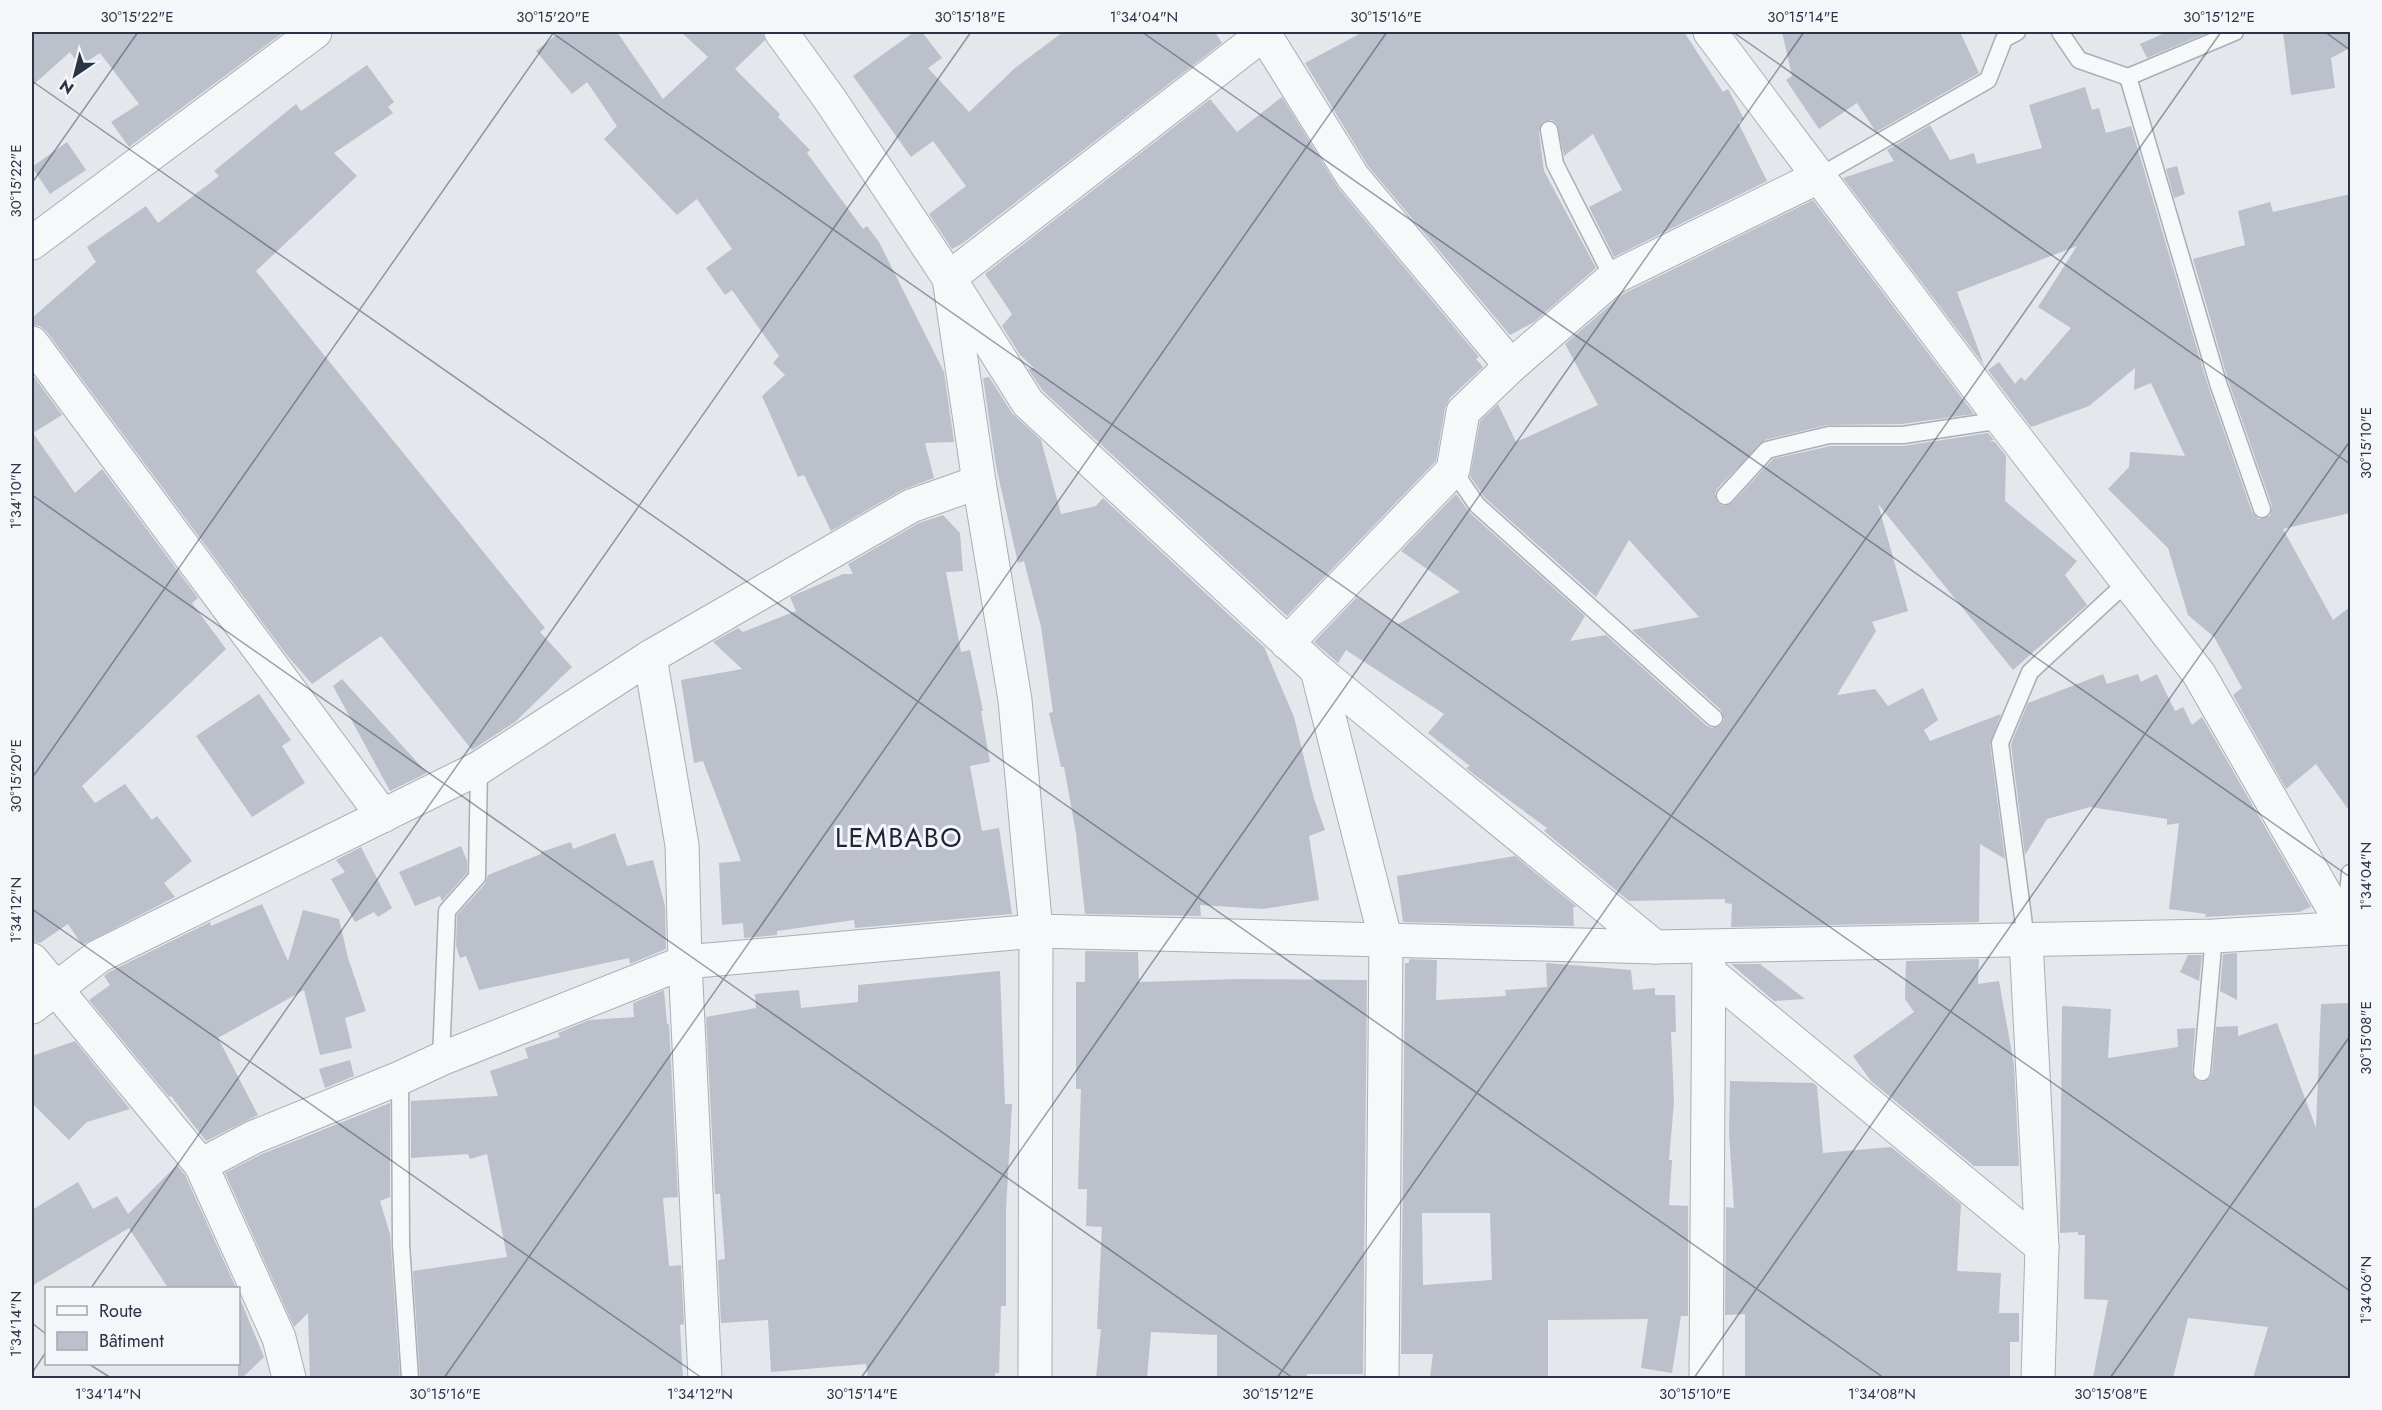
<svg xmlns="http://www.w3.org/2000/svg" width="2382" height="1410" font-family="Jost,sans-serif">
<rect width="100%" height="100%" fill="#e4e7ec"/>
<!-- building -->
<g fill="#bbc0ca" fill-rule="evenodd">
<polygon points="32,32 284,32 129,147 111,122 139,104 100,53 80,66 70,52 32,86"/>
<polygon points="560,32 617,32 663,99 708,57 681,32 763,32 765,40 735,69 780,114 778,117 810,150 807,153 863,229 867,226 879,242 944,372 954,442 925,443 934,478 902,490 831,531 804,475 798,477 762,396 785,375 773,363 779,356 732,290 725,295 706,268 732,249 697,199 677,215 604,139 617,126 587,82 572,94 536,51"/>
<polygon points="914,32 922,32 942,58 928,68 969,112 1015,68 1063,32 1215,32 1222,43 963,243 952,249 929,214 966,186 933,141 911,157 853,76"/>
<polygon points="1363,32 1684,32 1723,92 1728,89 1744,119 1738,122 1767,181 1614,257 1589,207 1622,190 1593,134 1564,156 1557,124 1552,120 1543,122 1539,132 1544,171 1596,268 1534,322 1510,335 1368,166 1305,63"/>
<polygon points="1782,32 1960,32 1979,73 1876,132 1857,103 1819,129 1786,80 1792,76"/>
<polygon points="2167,32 2209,32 2147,58 2140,44"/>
<polygon points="2283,32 2350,32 2350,48 2331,58 2335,88 2291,95"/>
<polygon points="367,65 394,102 388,107 393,113 334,153 357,176 256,271 545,628 540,632 572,667 515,722 472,750 381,636 312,684 286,654 47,332 40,326 32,325 32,318 96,262 87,247 146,206 158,223 219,176 214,171 296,104 301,111"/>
<polygon points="2085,87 2092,110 2099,108 2106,133 2131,126 2208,386 2252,512 2259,519 2270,516 2272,506 2228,380 2193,259 2245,245 2238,211 2270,202 2273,212 2350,194 2350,513 2283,529 2333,620 2350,607 2350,812 2316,764 2286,789 2233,695 2242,688 2214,637 2188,615 2168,548 2108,489 2129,467 2130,452 2185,456 2151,383 2134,390 2135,368 2089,406 2031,427 1988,370 1999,362 2015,384 2021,377 2025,381 2071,328 2038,307 2077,246 1957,292 1984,365 1843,178 1894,161 1887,150 1930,125 1950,160 1974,153 1977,164 2042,148 2029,105"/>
<polygon points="1282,97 1339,189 1479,357 1476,359 1483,367 1450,398 1445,408 1436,461 1287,616 1043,391 1028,369 1034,368 1020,355 1002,326 1012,314 985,274 1210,99 1237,132"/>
<polygon points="67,142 86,170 50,194 32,167"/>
<polygon points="2177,166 2185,194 2174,198 2166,169"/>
<polygon points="1813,200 1974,414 1902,424 1827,425 1765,440 1717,489 1715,494 1718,503 1723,506 1732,503 1773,459 1830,446 1903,446 1988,433 1994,440 1989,441 1995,442 2006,456 2005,501 2077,561 2065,575 2087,605 2013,670 1878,504 1908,611 1872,622 1876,631 1837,695 1875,689 1888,706 1923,688 1938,720 1924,730 1930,741 2001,714 1990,744 2005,859 1980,844 1979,922 1731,927 1732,904 1725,903 1725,899 1629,901 1544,831 1547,828 1476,776 1466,768 1470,766 1428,733 1444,714 1346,650 1338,663 1314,642 1357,597 1398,624 1460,592 1401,551 1456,494 1470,513 1585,616 1570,641 1606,635 1707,726 1712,728 1721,725 1724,720 1721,710 1632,630 1699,617 1629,540 1596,597 1485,498 1470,476 1480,421 1498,404 1516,442 1598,405 1565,344 1623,294"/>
<polygon points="32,374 62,415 33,433 75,493 102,469 198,598 192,603 226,649 82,786 95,803 125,784 152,820 157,816 192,861 164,883 175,897 82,945 68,924 40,943 32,942"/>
<polygon points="989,377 1012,413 1041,440 1061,514 1096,506 1103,498 1267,650 1264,647 1294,717 1314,799 1325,830 1309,836 1319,900 1263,909 1200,905 1201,916 1085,914 1076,833 1064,767 1061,767 1049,713 1053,712 1041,627 1024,561 1018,563 996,466 983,378"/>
<polygon points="943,515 960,533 963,571 946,572 961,652 970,650 983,711 981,711 990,762 970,766 982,831 999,828 1012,914 855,928 854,920 777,931 777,935 744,938 743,923 722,925 719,863 741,861 703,761 694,763 681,680 742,669 713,642 738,628 743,632 796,611 790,597 843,574 853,574 848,564 919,523"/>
<polygon points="2103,674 2107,684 2138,674 2141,682 2157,674 2175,711 2183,707 2192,725 2202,717 2311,907 2299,912 2205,917 2206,914 2169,909 2179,823 2167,825 2167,819 2090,807 2047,819 2025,855 2011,744 2028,703"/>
<polygon points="342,679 427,773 390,791 333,686"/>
<polygon points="259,694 291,740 282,746 305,783 252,817 196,736"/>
<polygon points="615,833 627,866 653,860 665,906 666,949 630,964 629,958 479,990 466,956 460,958 456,946 457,915 485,884 488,875 541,854 541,852 571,842 573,849"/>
<polygon points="461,846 467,861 467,873 442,901 440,896 415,906 399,872"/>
<polygon points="361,847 392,908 378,917 374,912 355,922 331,879 345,872 336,860"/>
<polygon points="1515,856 1577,907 1573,907 1574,926 1403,922 1397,876"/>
<polygon points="262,904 288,961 303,910 339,919 348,958 366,1011 345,1018 352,1048 320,1055 304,990 218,1038 258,1115 206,1141 171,1096 169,1097 89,1000 110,985 104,976 109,972 210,922 211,926"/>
<polygon points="1085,951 1138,952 1139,982 1239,979 1367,980 1363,1374 1307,1374 1307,1378 1217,1378 1217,1335 1151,1332 1147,1378 1096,1378 1101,1329 1097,1329 1102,1227 1086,1226 1087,1189 1078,1189 1081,1089 1076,1089 1076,982 1085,982"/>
<polygon points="2237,953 2237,1000 2220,991 2223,954"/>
<polygon points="2188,955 2202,955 2199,981 2180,972"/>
<path d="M1409,959L1437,960L1436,1000L1506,996L1505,990L1547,987L1546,963L1631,970L1633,990L1655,988V995H1675L1676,1032H1671L1674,1102L1669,1160H1672L1669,1205L1688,1206V1316H1681L1672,1373L1641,1368L1648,1319L1548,1320V1378H1430L1433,1354H1401L1405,963H1409ZM1422,1213H1490L1492,1280L1423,1285Z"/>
<polygon points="1979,959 1978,984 1999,981 2014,1065 2019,1166 1974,1166 1871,1081 1853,1056 1914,1012 1905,999 1906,961"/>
<polygon points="1731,964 1760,964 1805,999 1774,1001"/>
<polygon points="1000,971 1005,1104 1012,1104 1006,1209 1006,1306 1001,1306 999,1373 995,1373 995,1378 868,1378 866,1364 771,1372 768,1320 721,1323 718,1260 725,1259 720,1194 715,1194 706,1017 756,1008 755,994 799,990 801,1008 858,1002 858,985"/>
<polygon points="664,990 667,1024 669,1024 678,1197 663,1198 669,1266 681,1265 684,1324 680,1325 683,1378 420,1378 413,1271 507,1257 487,1154 470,1159 468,1154 411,1158 411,1101 498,1096 490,1071 528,1058 525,1048 560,1037 558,1033 589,1020 634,1017 633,1003"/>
<polygon points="2350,1003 2350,1378 2253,1378 2268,1327 2188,1318 2173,1378 2093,1378 2108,1300 2084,1299 2085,1235 2078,1235 2078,1232 2060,1233 2062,1006 2111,1009 2108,1058 2178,1047 2177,1029 2195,1028 2192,1072 2196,1080 2202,1082 2210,1078 2212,1073 2216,1027 2238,1026 2238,1036 2277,1023 2316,1128 2321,1004"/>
<polygon points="75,1041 130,1109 87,1122 69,1140 32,1103 32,1056"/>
<polygon points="350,1060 354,1076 325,1088 319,1069"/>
<polygon points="1730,1081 1813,1083 1817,1086 1823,1153 1891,1147 1961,1204 1957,1271 2001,1273 1999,1313 2019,1313 2019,1342 2010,1342 2010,1378 1745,1378 1745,1314 1725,1315 1726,1207 1734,1208 1729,1134"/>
<polygon points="390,1103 390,1197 380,1201 390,1234 400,1378 310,1378 308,1313 294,1327 225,1173 262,1154"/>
<polygon points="177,1165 185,1175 236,1288 168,1288 129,1228 32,1286 32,1210 78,1182 93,1209 117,1196 128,1214"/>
<polygon points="238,1294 264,1357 242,1378 238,1378"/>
</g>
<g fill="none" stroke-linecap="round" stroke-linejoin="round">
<!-- service casing -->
<g stroke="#a9aeb7" stroke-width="19">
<g id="service">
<polyline points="2060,32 2079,60 2128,77 2235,32"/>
<polyline points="2128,77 2218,383 2262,509"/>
<polyline points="1549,130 1555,164 1613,278"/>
<polyline points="1818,177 1988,80 2004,39 2017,32"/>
<polyline points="1453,470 1477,505 1714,718"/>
<polyline points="1725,496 1767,450 1829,435 1903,435 2002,420"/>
<polyline points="2345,922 2350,873"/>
<polyline points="2026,940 2000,743 2030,672 2126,583"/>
<polyline points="441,1059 447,911 477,877 479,768"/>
<polyline points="2202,1072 2214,936"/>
<polyline points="400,1078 401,1245 410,1378"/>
</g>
</g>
<!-- minor casing -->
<g stroke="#a9aeb7" stroke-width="35">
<g id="minor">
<polyline points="1263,32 1353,177 1511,366"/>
<polyline points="1266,32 949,278 1028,403 1317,670 1655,947"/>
<polyline points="1710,32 2002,420 2199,674 2344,927"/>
<polyline points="32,243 315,32"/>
<polyline points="32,343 383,816"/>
<polyline points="1287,643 1453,470 1463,412 1511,366 1613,278 1818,177"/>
<polyline points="650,657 682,845 685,962 705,1378"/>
<polyline points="1317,670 1386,941 1382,1378"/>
<polyline points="2026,940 2042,1247 2038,1378"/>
<polyline points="32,960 201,1165 279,1338 289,1378"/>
<polyline points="1710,973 2042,1247"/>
<polyline points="32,1007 99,956 479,768 650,657 911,506 979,482"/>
<polyline points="201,1165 254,1137 400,1078 441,1059 685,962 1036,931 1655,947 2214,936 2350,928"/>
<polyline points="1706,1378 1709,947"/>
</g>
</g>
<!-- tertiary casing -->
<g stroke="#a9aeb7" stroke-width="35">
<polyline id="tertiary" points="781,32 829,98 949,278 979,482 1015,700 1036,931 1035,1378"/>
</g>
<!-- service -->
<use href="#service" stroke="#f7f8fa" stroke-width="16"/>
<!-- minor -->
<use href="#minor" stroke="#f7f8fa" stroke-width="33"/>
<!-- tertiary -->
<use href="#tertiary" stroke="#f7f8fa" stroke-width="33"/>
</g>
<!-- ticks -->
<path fill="none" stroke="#2b3445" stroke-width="1.5" stroke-opacity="0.45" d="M551,32L2350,1291M1142,32L2350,877M1733,32L2350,464M2325,32L2350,50M32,81L1884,1378M32,183L138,32M32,495L1293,1378M32,778L554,32M32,909L702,1378M91,1288L971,32M32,1323L46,1334M89,1364L111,1378M32,1373L46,1352M444,1378L1387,32M861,1378L1804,32M1277,1378L2221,32M1694,1378L2350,441M2110,1378L2350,1036"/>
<g text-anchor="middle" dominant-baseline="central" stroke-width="6" stroke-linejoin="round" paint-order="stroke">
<!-- quarter labels -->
<g font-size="27" letter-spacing="1.5" fill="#1d2536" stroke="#f4f6f9">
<text x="899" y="837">LEMBABO</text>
</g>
</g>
<!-- border -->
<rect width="2382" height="1410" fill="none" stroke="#f4f6f9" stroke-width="66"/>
<!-- legend -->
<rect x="45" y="1287" width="195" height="78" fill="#f4f6f9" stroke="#a4a8b1" stroke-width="1.5"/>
<rect x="57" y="1306" width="30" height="9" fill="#f7f8fa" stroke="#a4a8b1" stroke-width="1.5"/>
<text x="99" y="1317" font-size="18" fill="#2b3445">Route</text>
<rect x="57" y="1332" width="30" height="18" fill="#bbc0ca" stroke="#a4a8b1" stroke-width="1.5"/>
<text x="99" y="1347" font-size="18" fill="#2b3445">Bâtiment</text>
<!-- north arrow -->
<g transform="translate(75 75) rotate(215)" stroke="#f4f6f9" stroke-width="4.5" paint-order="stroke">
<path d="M0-4.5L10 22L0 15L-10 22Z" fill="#2b3445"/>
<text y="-9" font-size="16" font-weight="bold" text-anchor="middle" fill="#2b3445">N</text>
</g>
<rect x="33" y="33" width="2316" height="1344" fill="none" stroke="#2b3445" stroke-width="2"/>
<g font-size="15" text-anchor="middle" fill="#2b3445">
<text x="137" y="22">30°15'22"E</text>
<text x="553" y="22">30°15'20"E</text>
<text x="970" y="22">30°15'18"E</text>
<text x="1144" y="22">1°34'04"N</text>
<text x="1386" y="22">30°15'16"E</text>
<text x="1803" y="22">30°15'14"E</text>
<text x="2219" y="22">30°15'12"E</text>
<text transform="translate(16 181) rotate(-90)" y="5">30°15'22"E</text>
<text transform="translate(2366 443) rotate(-90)" y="5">30°15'10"E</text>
<text transform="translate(16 496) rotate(-90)" y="5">1°34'10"N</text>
<text transform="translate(16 776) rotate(-90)" y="5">30°15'20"E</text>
<text transform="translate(2366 876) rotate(-90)" y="5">1°34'04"N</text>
<text transform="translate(16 910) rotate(-90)" y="5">1°34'12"N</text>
<text transform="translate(2366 1038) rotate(-90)" y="5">30°15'08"E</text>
<text transform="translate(2366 1290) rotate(-90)" y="5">1°34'06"N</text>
<text transform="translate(16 1324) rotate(-90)" y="5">1°34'14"N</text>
<text x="108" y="1399">1°34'14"N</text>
<text x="445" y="1399">30°15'16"E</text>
<text x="700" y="1399">1°34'12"N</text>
<text x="862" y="1399">30°15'14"E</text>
<text x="1278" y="1399">30°15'12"E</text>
<text x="1695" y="1399">30°15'10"E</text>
<text x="1882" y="1399">1°34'08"N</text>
<text x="2111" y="1399">30°15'08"E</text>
</g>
</svg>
